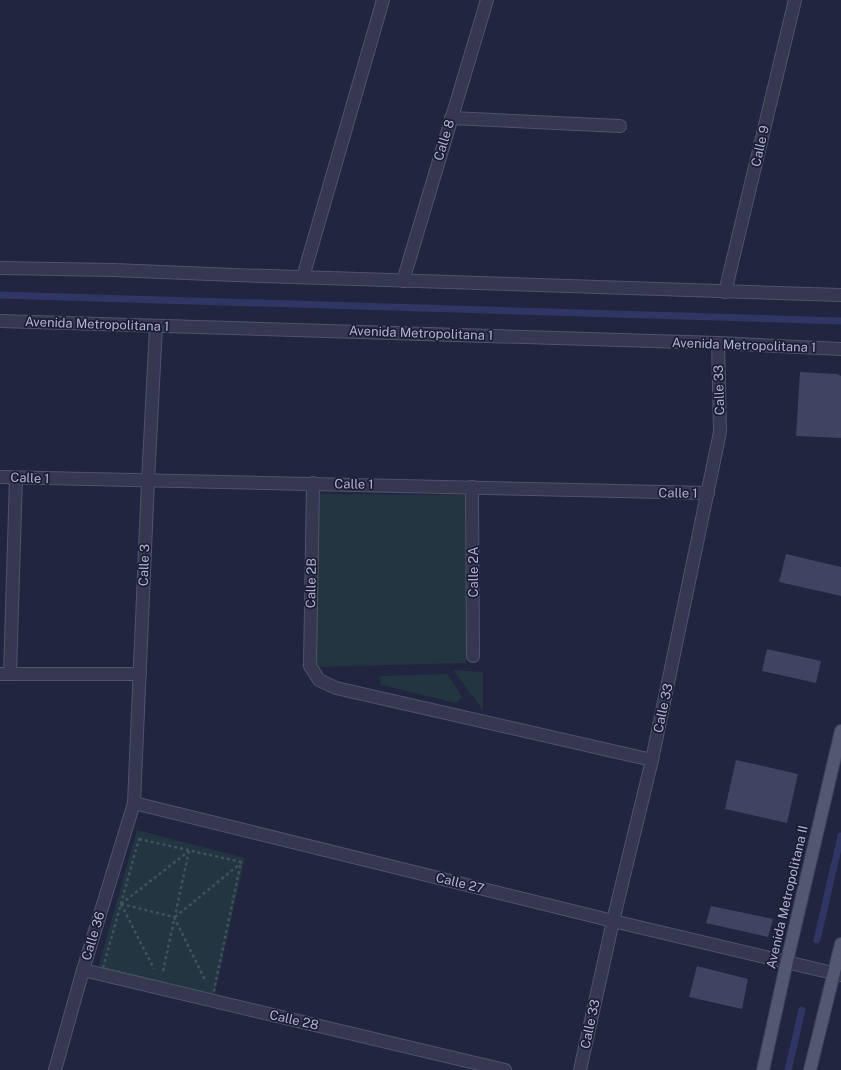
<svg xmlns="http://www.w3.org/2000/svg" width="841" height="1070" font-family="'Public Sans',sans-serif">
<rect width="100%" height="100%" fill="#212540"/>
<!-- green -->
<g fill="#233541">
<polygon points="318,494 468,495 466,663 316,667"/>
<polygon points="453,670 483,672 483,710"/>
<polygon points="447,674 462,696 456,703 381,685 379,676"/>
<polygon points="137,830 245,858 214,997 98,968"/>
</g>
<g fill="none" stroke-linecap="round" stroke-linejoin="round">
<!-- stream -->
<g stroke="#2f3664" stroke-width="7">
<polyline points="0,295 841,321"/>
<polyline points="817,940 841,836"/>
<polyline points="788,1070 802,1010"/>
</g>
</g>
<!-- building -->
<g fill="#3f4462">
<polygon points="800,372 837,374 841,376 841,438 796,436"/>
<polygon points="786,554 841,567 841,596 779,582"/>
<polygon points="767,649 821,661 816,683 762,671"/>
<polygon points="736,760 798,774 787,823 725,809"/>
<polygon points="711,906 773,919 768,937 706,923"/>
<polygon points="697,966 748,979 742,1009 689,997"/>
</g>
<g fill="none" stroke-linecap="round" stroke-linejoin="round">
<!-- minor casing -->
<g stroke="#50536a" stroke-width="14">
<g id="minor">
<polyline points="451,118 620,126"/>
<polyline points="0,268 113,270 235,275 841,295"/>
<polyline points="303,277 383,0"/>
<polyline points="403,281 487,0"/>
<polyline points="725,292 795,0"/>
<polyline points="0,321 718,343 841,349"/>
<polyline points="0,477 708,493"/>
<polyline points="313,483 310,666 319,680 336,688 652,760"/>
<polyline points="472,487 473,656"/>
<polyline points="0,674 140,674"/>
<polyline points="10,674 16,478"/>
<polyline points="134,803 613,921 841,975"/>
<polyline points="83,970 505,1070"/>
<polyline points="55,1070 83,970 134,803 148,481 156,327"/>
<polyline points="580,1070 613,921 652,760 720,432 718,343"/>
</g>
</g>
<!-- major casing -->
<g stroke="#3e4158" stroke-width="14">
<g id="major">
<polyline points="763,1070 787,961 841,731"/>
<polyline points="810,1070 841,944"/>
</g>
</g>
<!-- path -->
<g stroke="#41525e" stroke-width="2.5" stroke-dasharray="3 3" stroke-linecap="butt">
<polygon points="139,839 241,862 213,995 103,968"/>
<polyline points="121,904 154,969"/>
<polyline points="121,904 189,851"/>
<polyline points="121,904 174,917"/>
<polyline points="174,917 206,982"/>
<polyline points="175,917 241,863"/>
<polyline points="163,971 189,851"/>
</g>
<!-- minor -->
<use href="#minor" stroke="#35384f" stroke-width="12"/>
<!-- major -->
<use href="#major" stroke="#535770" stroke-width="12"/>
</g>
<g text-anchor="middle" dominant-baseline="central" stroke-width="3.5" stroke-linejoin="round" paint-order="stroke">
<!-- street labels -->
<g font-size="13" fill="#b1b3ca" stroke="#1a1d34">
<text transform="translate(444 140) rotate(-73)">Calle 8</text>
<text transform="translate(760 146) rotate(-77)">Calle 9</text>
<text transform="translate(97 324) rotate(2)">Avenida Metropolitana 1</text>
<text transform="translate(421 333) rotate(2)">Avenida Metropolitana 1</text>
<text transform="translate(744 345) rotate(2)">Avenida Metropolitana 1</text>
<text transform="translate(719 390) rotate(-92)">Calle 33</text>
<text transform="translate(30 478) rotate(2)">Calle 1</text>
<text transform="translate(354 484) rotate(1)">Calle 1</text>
<text transform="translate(678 493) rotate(1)">Calle 1</text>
<text transform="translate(144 565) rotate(-88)">Calle 3</text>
<text transform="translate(473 572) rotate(-90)">Calle 2A</text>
<text transform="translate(311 583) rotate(-89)">Calle 2B</text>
<text transform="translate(663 708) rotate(-78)">Calle 33</text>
<text transform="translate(460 883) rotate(14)">Calle 27</text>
<text transform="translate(787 897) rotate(-77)">Avenida Metropolitana II</text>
<text transform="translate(93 936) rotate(-73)">Calle 36</text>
<text transform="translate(294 1020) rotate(13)">Calle 28</text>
<text transform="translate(590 1024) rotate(-78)">Calle 33</text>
</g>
</g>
</svg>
